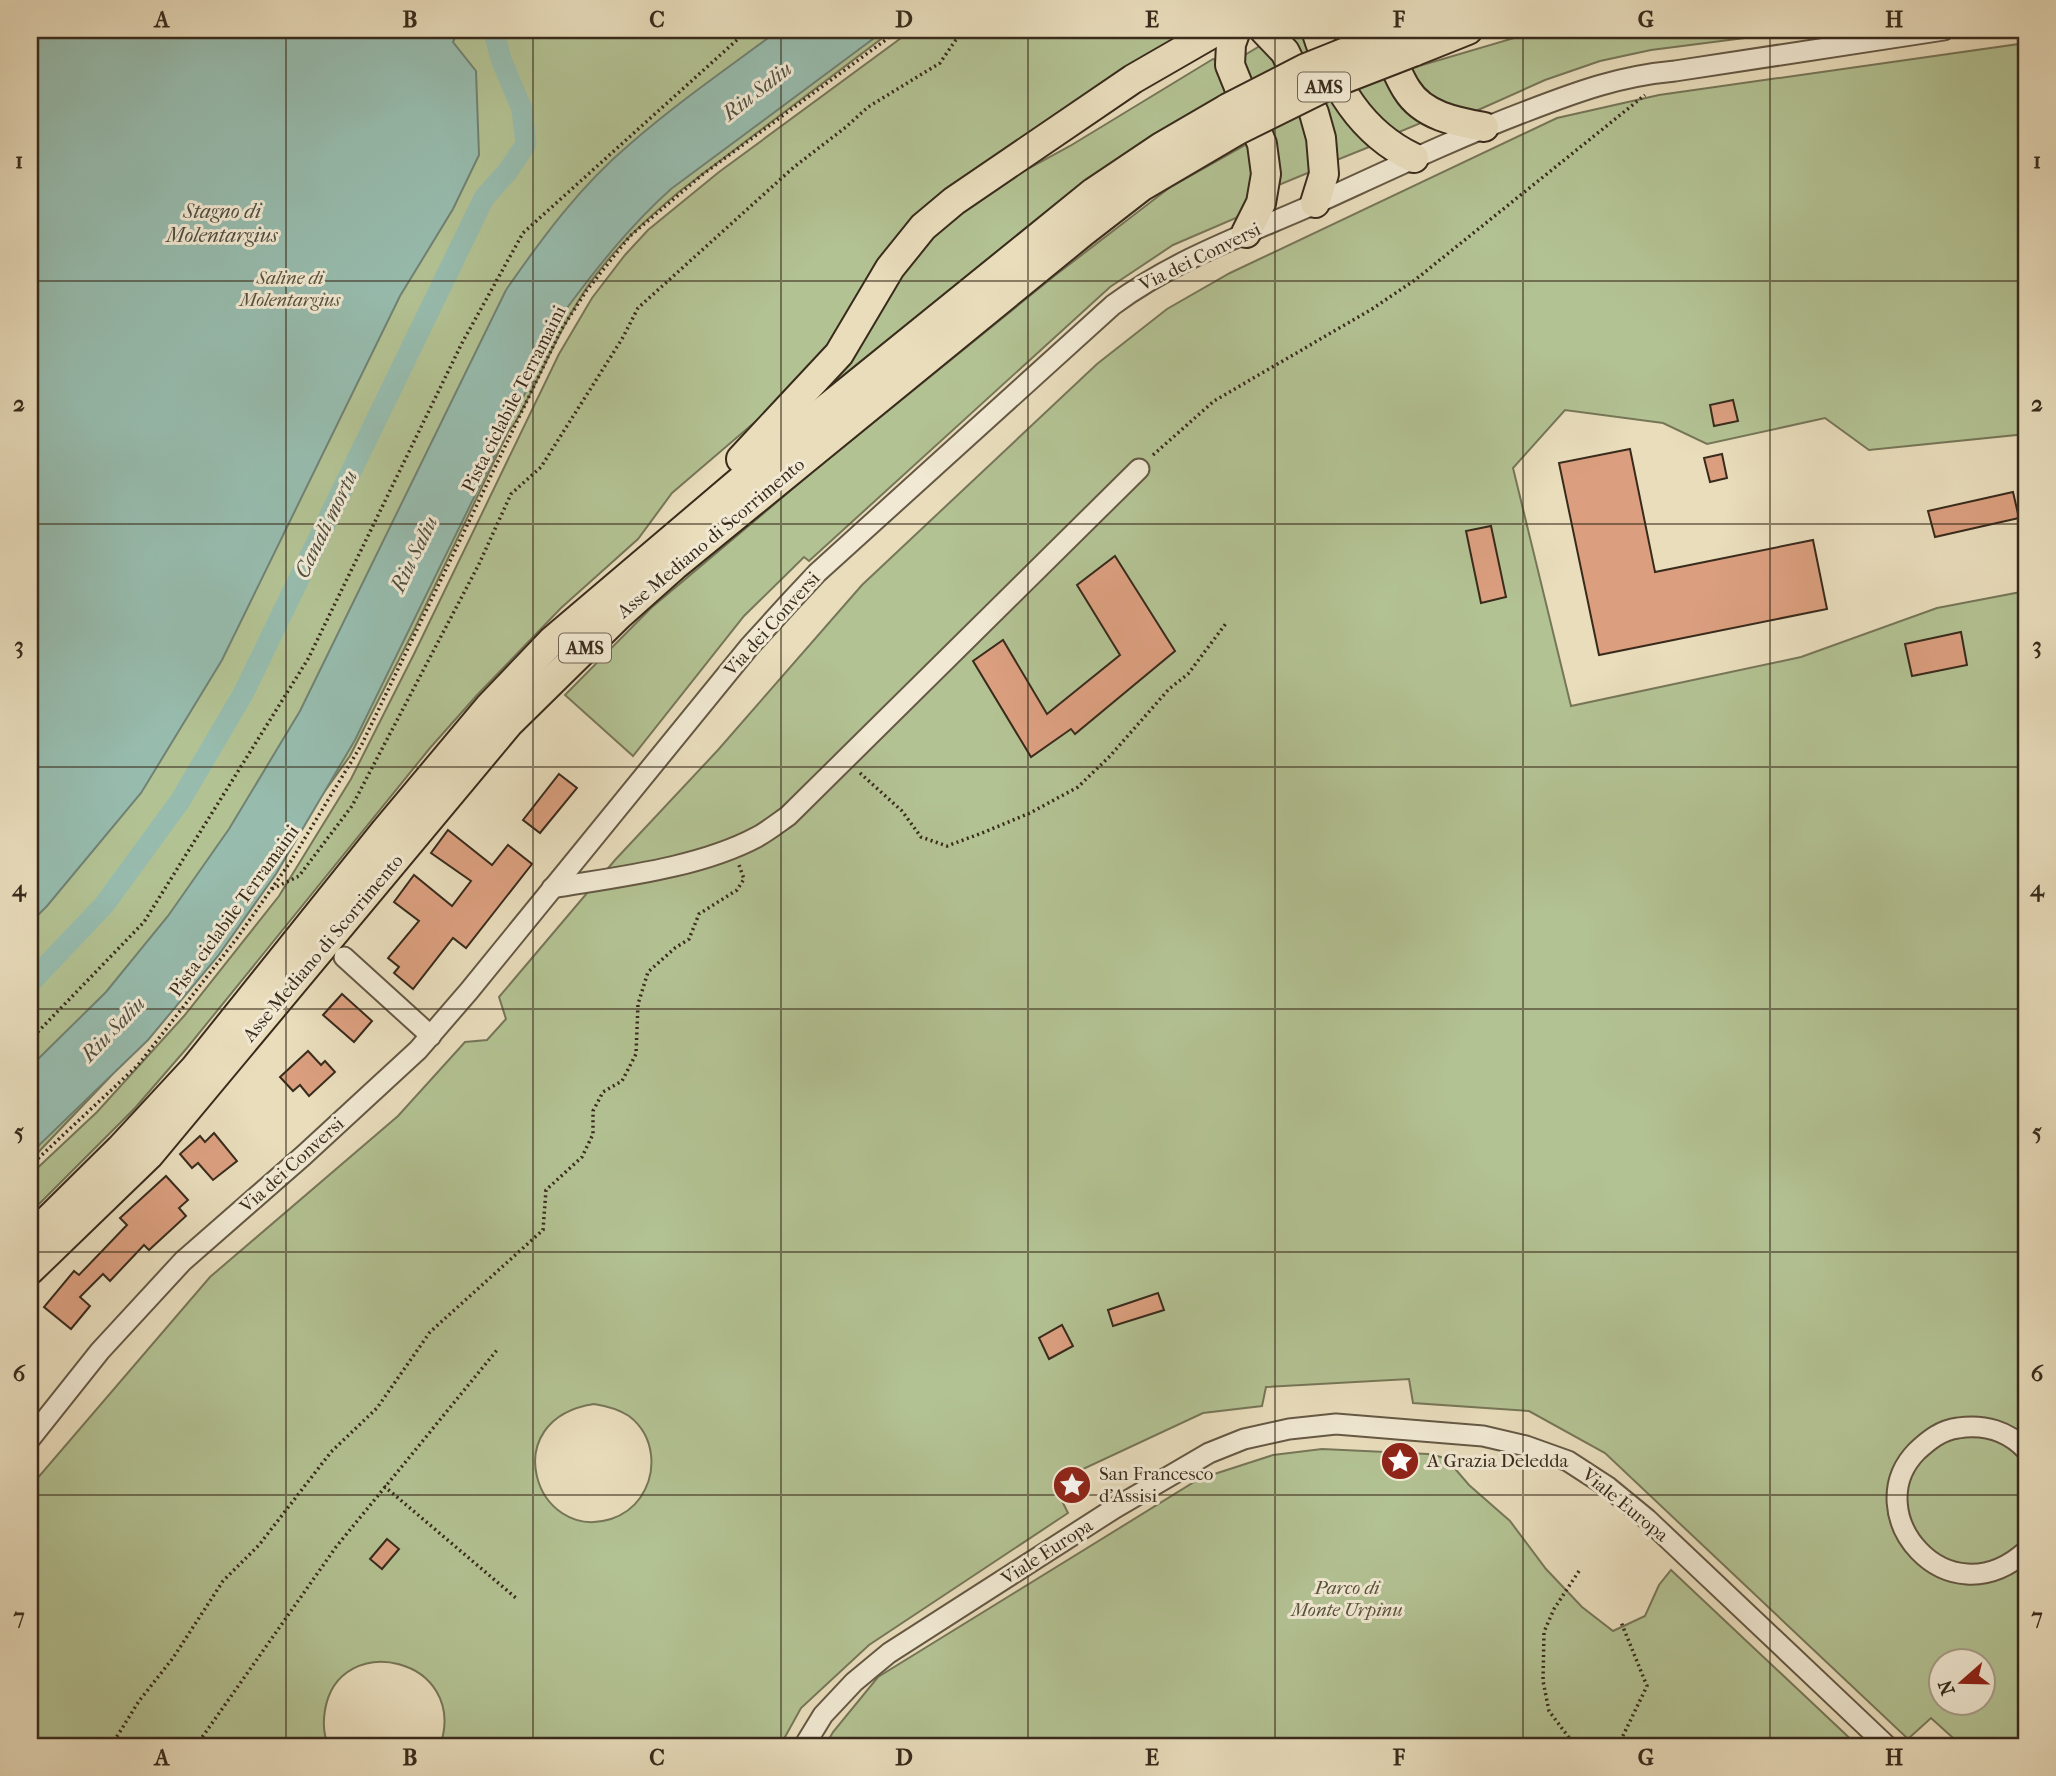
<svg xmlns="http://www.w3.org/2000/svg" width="2056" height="1776" font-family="'IM FELL French Canon',serif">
<rect width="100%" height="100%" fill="#e9ddbc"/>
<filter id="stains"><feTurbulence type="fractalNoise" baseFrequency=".00286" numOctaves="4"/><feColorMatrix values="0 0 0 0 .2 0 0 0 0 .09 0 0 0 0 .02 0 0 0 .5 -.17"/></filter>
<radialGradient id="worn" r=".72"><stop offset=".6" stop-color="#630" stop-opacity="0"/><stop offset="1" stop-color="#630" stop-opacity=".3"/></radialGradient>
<!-- green -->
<g fill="#b3c293" stroke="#767658" stroke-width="2" fill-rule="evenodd">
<path d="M30,30H893L680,191C653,214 625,238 603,266C567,309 543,372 516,421L508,432L414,630L350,756L190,979L108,1079L30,1161Z"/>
<polygon points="912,30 1188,30 1074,102 954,189 844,332 776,404 672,493 638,539 561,608 478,694 430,748 187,1048 135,1108 30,1213 30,1175 97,1112 184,1016 279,896 351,779 414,654 559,354 592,298 625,255 648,230 719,172"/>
<polygon points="1291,30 1306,30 1343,117 1369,147 1332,162 1282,34"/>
<polygon points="1322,30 1365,30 1410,112 1421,123 1392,135 1378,127"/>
<polygon points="1406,30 1419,66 1541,30 1808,30 1651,50 1600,61 1545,80 1476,111 1459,113 1412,86"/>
<path d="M2026,43V434L1869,450L1825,418L1707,444L1663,423L1565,410L1513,468L1571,706L1801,657L1937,608L2026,591V1746H1962L1931,1718L1908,1739L1605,1453L1529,1411L1413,1403L1409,1379L1266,1387L1262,1406L1203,1413L1053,1483L1068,1513L869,1645L801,1708L780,1746H440C470,1658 339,1628 325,1710C323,1722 323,1735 329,1746H30V1489L35,1481L210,1277L398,1116L465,1042L487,1040L506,1019L499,997L615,860L718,750L862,585L1097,364L1167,309L1230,273L1557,118L1659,95ZM594,1404C607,1406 618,1409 629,1416C655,1436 658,1472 640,1498C633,1508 623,1515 611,1519C535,1543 495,1419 594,1404ZM1940,1660H1982V1702H1940Z"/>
<polygon points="1263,44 1266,45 1310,132 1310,172 1274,187 1235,61"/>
<polygon points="1213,59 1219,61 1227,94 1118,160 1016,236 835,382 831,377 897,277 936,227 993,188 1070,146"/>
<polygon points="1249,143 1255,174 1245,208 1236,218 1173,245 1110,287 809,561 804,557 744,616 633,756 565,695 651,608 815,470 1053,277 1169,188"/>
<polygon points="1322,1449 1428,1454 1441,1457 1451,1464 1469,1485 1510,1521 1546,1569 1582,1607 1613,1631 1645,1616 1659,1585 1671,1570 1858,1746 825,1746 833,1732 878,1677 1199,1479 1273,1455"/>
</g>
<!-- water -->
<g fill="#97bcae" stroke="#718274" stroke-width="2">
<polygon points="30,30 458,30 453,42 476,71 479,155 453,209 400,296 222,660 141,793 47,906 30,923"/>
<path d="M779,30H885L671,189C631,225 599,265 567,308L355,740L276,874L218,956L148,1040L30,1154V1067L106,992L168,916L229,829L300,711L506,290C542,238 581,185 630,144C677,103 729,67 779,30Z"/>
</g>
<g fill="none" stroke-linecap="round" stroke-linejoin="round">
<!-- canal -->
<polyline stroke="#97bcae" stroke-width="21" points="30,983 104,905 180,801 243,694 484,198 508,171 526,144 522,109 502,62 493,30"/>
</g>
<!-- building -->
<g fill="#db9f7f" stroke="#392b1c" stroke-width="2">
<polygon points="1733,400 1738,421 1714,426 1710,405"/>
<polygon points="1630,449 1655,572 1813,540 1827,609 1599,655 1559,463"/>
<polygon points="1722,454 1727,478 1710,482 1704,458"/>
<polygon points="2013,492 2019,518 1935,537 1928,511"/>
<polygon points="1491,526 1506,597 1481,603 1466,531"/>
<polygon points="1115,556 1175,651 1075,734 1071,729 1031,757 973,661 1003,640 1047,714 1120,655 1077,585"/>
<polygon points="1961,632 1967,665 1912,676 1905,644"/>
<polygon points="559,774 577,788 540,833 523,820"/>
<polygon points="448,830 492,865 508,845 532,864 466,948 453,938 413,989 394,973 399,967 388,958 419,921 394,902 414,875 452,906 471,881 431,853"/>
<polygon points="342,994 372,1021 354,1042 323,1015"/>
<polygon points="308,1051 321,1065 325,1061 335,1072 309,1096 300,1085 293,1091 280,1077"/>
<polygon points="214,1133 237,1161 213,1180 198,1163 192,1168 180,1154 200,1136 205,1142"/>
<polygon points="166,1176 188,1200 179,1208 186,1216 149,1250 144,1245 110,1281 103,1274 80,1297 90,1306 71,1329 44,1307 74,1271 79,1275 127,1225 120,1218"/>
<polygon points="1158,1293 1164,1310 1113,1326 1108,1310"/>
<polygon points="1062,1325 1073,1346 1049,1359 1039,1338"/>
<polygon points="387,1539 399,1549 382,1569 370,1559"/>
</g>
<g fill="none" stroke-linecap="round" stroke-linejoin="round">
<!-- minor casing -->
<g stroke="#655844" stroke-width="23">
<g id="minor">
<path d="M552,888C617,877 699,868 757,837C768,831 778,823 788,816L1139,469"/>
<polyline points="344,957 431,1036"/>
<path d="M30,1439L100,1351L183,1261L303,1156L418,1050L469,991L749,647L789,603L817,573L1113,305C1175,259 1247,234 1317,203C1387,171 1456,138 1527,111C1579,91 1620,76 1675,71L1944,30"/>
<path d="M2026,1450C2008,1431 1984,1424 1958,1428C1941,1430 1929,1440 1917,1451C1856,1513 1947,1622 2026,1551"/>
<polyline points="804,1746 823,1715 854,1682 889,1653 1115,1508 1209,1453 1244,1439 1289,1429 1336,1424 1483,1436 1526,1446 1568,1461 1608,1487 1647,1519 1887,1746"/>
</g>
</g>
<!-- highway casing -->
<g stroke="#392b1c" stroke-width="32">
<g id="highway">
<polyline points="1236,30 1231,44 1230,65 1262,144 1266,174 1261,203 1246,233"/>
<polyline points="1264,30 1285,52 1314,113 1321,138 1324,174 1315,203"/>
<path d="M1316,30C1333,85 1361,133 1414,158"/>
<path d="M1384,40C1391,56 1397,75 1407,90C1423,116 1457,122 1484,127"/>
<polyline points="1413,52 1468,30"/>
<polyline points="741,459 839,354 890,268 923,227 954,201 1133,79 1218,30"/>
<polyline points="30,1238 120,1149 195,1068 385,831 489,707 552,641 805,426 1094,192 1161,147 1228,108"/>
<polyline points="30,1270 149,1155 509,723 619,615 674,566 1083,232 1141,187 1238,130"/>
</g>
</g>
<!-- path -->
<g stroke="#392b1c" stroke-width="3.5" stroke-dasharray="2 3.5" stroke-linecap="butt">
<polyline points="1153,455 1214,401 1372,309 1415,280 1645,95"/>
<polyline points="860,773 902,811 921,837 947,846 982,833 1030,813 1078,787 1110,756 1169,689 1188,674 1227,622"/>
<polyline points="272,889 299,876 352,806 479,564 511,494 541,467 622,339 638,308 794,167 846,127 868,107 940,63 955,41 968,30"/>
<polyline points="30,1040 144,922 308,659 462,343 523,233 748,30"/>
<polyline points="30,1166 138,1065 237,938 291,861 362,744 561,330 587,290 630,236 702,175 899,30"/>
<polyline points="30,1466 37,1456"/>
<polyline points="384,1486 516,1598"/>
<polyline points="1579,1571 1554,1609 1544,1632 1543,1681 1549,1711 1570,1739 1591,1746"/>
<polyline points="111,1746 139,1701 173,1658 223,1581 259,1545 331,1452 377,1408 430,1332 543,1230 546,1190 582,1157 593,1134 593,1111 603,1092 622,1081 636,1054 638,1004 648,972 675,948 689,939 699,914 737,890 744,879 739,865"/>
<polyline points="196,1746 336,1547 497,1350"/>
<polyline points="1618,1746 1647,1686 1621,1622"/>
</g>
<!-- minor -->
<use href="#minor" stroke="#f1e9d3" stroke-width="19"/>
<!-- highway -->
<use href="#highway" stroke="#e9ddbc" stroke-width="28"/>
<!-- highway-bridge casing -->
<g stroke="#392b1c" stroke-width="32" stroke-linecap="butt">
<g id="highway-bridge">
<polyline points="1228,108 1306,68 1401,30"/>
<polyline points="1238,130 1333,83 1413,52"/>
</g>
</g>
<!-- highway-bridge -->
<use href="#highway-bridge" stroke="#e9ddbc" stroke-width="28"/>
</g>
<!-- grid -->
<path fill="none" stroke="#392b1c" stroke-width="2" stroke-opacity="0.55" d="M286,30V1746M533,30V1746M781,30V1746M1028,30V1746M1275,30V1746M1523,30V1746M1770,30V1746M30,281H2026M30,524H2026M30,767H2026M30,1009H2026M30,1252H2026M30,1495H2026"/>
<!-- icons -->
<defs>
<g id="sight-disc" transform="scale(2.0125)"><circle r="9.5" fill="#8f2418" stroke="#f1e9d3"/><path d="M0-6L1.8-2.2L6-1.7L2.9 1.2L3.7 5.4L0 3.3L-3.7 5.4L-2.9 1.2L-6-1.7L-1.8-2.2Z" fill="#fff"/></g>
</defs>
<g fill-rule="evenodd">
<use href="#sight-disc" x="1400" y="1461"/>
<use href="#sight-disc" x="1072" y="1485"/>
</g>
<g text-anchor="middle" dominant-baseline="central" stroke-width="6" stroke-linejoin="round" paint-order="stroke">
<!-- shield labels -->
<g fill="#f1e9d3" stroke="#706453" stroke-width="2">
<rect x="1298" y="72.5" width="52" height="29" rx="5"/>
<rect x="559" y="633.5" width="52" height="29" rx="5"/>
</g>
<g font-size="18" font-weight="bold" fill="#392b1c">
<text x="1324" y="87">AMS</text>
<text x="585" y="648">AMS</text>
</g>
<!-- street labels -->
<g font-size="19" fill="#392b1c" stroke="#f1e9d3">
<text transform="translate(1200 257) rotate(-26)">Via dei Conversi</text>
<text transform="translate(514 399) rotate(-63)">Pista ciclabile Terramaini</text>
<text transform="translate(711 538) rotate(-40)">Asse Mediano di Scorrimento</text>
<text transform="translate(772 624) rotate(-48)">Via dei Conversi</text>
<text transform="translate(234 911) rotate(-54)">Pista ciclabile Terramaini</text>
<text transform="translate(323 948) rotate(-50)">Asse Mediano di Scorrimento</text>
<text transform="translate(292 1165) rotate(-42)">Via dei Conversi</text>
<text transform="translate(1625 1505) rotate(39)">Viale Europa</text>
<text transform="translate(1047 1552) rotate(-33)">Viale Europa</text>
</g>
<!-- park labels -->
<g font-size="19" font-style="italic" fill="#58513a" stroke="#f1e9d3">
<text x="290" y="278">Saline di<tspan x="290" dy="22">Molentargius</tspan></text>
<text x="1347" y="1588">Parco di<tspan x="1347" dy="22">Monte Urpinu</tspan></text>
</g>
<!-- poi labels -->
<g font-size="19" fill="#392b1c" stroke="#f1e9d3" text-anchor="start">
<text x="1427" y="1461">A Grazia Deledda</text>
<text x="1099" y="1474">San Francesco<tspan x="1099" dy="22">d'Assisi</tspan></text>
</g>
<!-- water labels -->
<g font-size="21" font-style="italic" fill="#504f40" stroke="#f1e9d3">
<text transform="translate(757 91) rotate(-38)">Riu Saliu</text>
<text x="222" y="211">Stagno di<tspan x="222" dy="24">Molentargius</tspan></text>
<text transform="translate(326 524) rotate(-64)">Canali mortu</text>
<text transform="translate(414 554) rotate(-64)">Riu Saliu</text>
<text transform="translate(113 1029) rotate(-46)">Riu Saliu</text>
</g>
</g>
<!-- margin -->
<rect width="2056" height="1776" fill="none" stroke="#e9ddbc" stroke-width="77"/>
<!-- north arrow -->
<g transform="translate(1962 1682) rotate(250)"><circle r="33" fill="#f1e9d3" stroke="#a79d8a" stroke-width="2"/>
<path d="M0-5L12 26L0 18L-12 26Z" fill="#8f2418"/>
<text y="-10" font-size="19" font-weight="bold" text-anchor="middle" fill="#392b1c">N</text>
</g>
<rect x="38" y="38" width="1980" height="1700" fill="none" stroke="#392b1c" stroke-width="2.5"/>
<g font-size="23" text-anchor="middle" font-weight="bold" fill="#392b1c">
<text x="162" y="27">A</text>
<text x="410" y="27">B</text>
<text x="657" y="27">C</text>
<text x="904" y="27">D</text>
<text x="1152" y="27">E</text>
<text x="1399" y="27">F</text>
<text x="1646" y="27">G</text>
<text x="1894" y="27">H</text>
<text x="19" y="168">1</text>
<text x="2037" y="168">1</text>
<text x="19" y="411">2</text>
<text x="2037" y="411">2</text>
<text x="19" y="653">3</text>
<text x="2037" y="653">3</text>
<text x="19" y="896">4</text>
<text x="2037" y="896">4</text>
<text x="19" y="1139">5</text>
<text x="2037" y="1139">5</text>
<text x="19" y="1381">6</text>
<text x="2037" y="1381">6</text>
<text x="19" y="1624">7</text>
<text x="2037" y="1624">7</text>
<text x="162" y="1765">A</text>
<text x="410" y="1765">B</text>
<text x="657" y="1765">C</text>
<text x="904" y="1765">D</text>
<text x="1152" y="1765">E</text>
<text x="1399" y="1765">F</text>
<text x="1646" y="1765">G</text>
<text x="1894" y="1765">H</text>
</g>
<rect width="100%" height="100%" filter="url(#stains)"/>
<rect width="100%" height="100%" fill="url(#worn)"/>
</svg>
